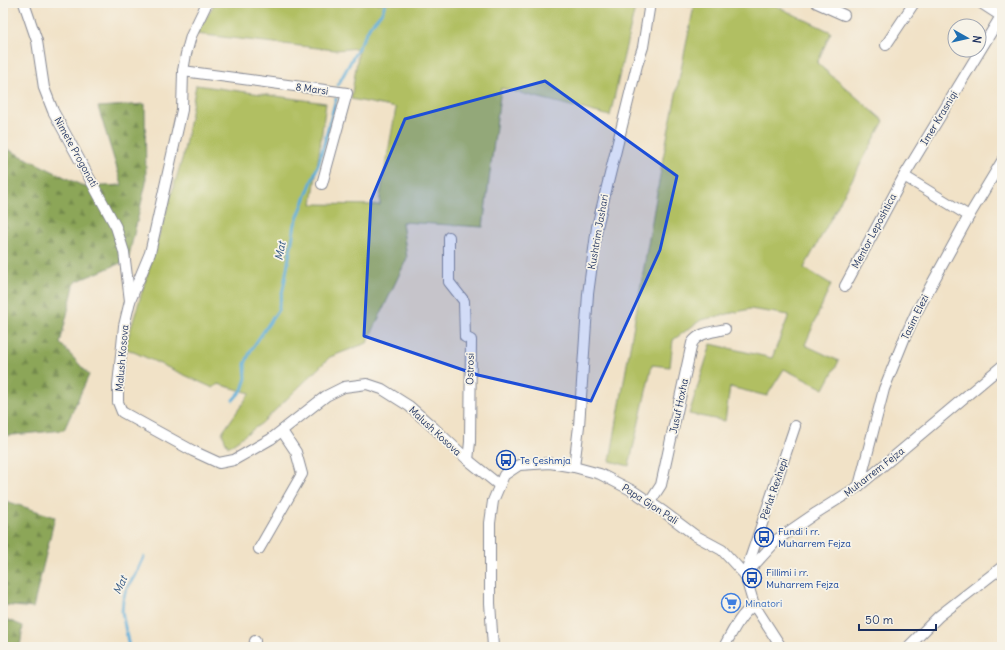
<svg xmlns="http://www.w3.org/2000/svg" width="1005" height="650" font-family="Delius,sans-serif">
<defs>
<pattern id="forest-firs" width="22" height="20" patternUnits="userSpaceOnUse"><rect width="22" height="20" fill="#8ca658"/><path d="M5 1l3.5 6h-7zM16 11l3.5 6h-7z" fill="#72884c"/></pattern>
</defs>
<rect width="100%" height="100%" fill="#f7f3e8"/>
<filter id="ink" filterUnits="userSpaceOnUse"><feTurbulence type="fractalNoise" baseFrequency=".025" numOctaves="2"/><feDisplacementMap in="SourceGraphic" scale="8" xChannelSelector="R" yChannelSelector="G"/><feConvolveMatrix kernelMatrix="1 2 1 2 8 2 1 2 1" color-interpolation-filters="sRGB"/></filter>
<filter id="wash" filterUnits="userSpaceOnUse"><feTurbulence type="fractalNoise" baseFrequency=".012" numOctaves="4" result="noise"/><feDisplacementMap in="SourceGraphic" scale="16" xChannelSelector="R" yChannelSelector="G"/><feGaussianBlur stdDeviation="0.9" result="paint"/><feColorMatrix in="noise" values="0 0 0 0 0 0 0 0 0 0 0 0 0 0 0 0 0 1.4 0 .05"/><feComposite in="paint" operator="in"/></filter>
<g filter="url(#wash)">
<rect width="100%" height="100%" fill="#f1e2c7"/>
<!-- green -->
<g fill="#b1bf62" stroke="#667760">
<polygon points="215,3 636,3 610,116 501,88 483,227 402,222 407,258 367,343 330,357 262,423 228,447 222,433 250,393 218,384 213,388 125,348 183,156 196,85 326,103 312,204 380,205 380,197 396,108 351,99 359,48 335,50 196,34"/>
<polygon points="680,3 777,3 776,6 831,32 817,63 884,121 804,268 831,284 805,345 839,361 824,389 784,369 767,396 730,387 725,421 689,414 711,344 772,358 789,315 750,309 701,320 673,340 670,367 652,365 629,466 610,461 664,153 694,6"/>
</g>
<!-- forest -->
<g fill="url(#forest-firs)" stroke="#546a5b">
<polygon points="145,104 146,183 128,260 75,282 60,343 89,375 64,430 3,436 3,147 85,187 122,185 98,107"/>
<polygon points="3,500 55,517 33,608 3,605"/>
<polygon points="3,618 23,626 20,647 3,647"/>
</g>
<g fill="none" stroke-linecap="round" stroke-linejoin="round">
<!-- stream -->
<g stroke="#5eadd8" stroke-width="3">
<polyline points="338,85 370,26 383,11 385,3"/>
<polyline points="233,400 242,390 246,378 245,364 251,350 278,310 284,285 295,224 319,163 336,99"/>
<polyline points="129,647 122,612 123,600 126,590 138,570 144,557"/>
</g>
</g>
</g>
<g filter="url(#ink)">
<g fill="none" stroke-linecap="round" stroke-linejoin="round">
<!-- minor casing -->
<g stroke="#868892" stroke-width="12">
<g id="minor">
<polyline points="24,3 37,41 44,88 53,111 116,227 124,252 130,301"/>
<polyline points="207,3 191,36 186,54 183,71 182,110 150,253 130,301 124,326 118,385 118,402 122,412 193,451 219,463 234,460 271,439 326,396 344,387 367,384 382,389 409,406 434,428 468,460 499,485"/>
<polyline points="817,3 844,15"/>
<polyline points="886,45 914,3"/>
<polyline points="183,71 347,93 322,184"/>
<polyline points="904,176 969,216"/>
<polyline points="449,237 449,282 464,301 465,337 471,340 470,442 468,460"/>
<polyline points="845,286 904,176 1001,16 981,3"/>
<polyline points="574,467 579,426 588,294 597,227 637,65 643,47 650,3"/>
<polyline points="859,486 884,389 905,337 916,313 969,216 1002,161"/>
<path d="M650,502L661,485L692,343C699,332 714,332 725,329"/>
<polyline points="259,549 302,474 296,452 282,431"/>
<polyline points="746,571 795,426"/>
<polyline points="745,575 778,539 816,513 859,486 1002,366"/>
<polyline points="254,647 255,641"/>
<polyline points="493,647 490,603 490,523 493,501 504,475 519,465 550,463 574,467 600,474 633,491 664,512 696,536 722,550 745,575 754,605 781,647"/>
<path d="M724,647C733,631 739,616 754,605"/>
<polyline points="908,647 939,616 1002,567"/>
</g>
</g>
<!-- minor -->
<use href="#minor" stroke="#fff" stroke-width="10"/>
</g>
</g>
<!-- marked area -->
<path fill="#1d4ed8" fill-opacity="0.2" stroke="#1d4ed8" stroke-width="3" stroke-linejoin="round" d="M545,81L677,176L660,250L591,401L478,375L364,336L371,200L405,119Z"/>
<!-- icons -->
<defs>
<g id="bus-ring" transform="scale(1)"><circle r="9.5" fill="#f7f3e8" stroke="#1a4fb4" stroke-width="1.5"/><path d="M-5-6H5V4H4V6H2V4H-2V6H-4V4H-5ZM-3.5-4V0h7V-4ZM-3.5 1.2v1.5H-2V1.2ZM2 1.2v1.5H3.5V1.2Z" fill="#1a4fb4"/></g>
<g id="supermarket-ring" transform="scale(1)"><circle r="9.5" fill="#f7f3e8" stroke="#3f7fe0" stroke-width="1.5"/><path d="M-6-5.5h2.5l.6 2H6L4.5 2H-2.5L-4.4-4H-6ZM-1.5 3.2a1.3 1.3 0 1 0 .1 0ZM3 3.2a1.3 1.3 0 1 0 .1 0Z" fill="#3f7fe0"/></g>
</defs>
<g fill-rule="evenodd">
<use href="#bus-ring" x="506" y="460"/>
<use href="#bus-ring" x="764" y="537"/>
<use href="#bus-ring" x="752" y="578"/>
<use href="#supermarket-ring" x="731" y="603"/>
</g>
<g text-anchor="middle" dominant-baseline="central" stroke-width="3.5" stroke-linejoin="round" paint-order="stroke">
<!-- street labels -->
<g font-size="10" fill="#1b2f5e" stroke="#f7f3e8">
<text transform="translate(312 89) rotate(8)">8 Marsi</text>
<text transform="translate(939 118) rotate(-59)">Imer Krasniqi</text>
<text transform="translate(76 152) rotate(61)">Nimete Progonati</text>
<text transform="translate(874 231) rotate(-62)">Mentor Leposhtica</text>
<text transform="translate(598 232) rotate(-80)">Kushtrim Jashari</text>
<text transform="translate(915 317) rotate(-64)">Tasim Elezi</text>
<text transform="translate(122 358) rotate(-85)">Malush Kosova</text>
<text transform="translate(470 369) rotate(-89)">Ostrosi</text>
<text transform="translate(679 406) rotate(-78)">Jusuf Hoxha</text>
<text transform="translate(435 431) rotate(43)">Malush Kosova</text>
<text transform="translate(874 472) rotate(-38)">Muharrem Fejza</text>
<text transform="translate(774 489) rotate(-71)">Përlat Rexhepi</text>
<text transform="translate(650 504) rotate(33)">Papa Gjon Pali</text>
</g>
<!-- transit labels -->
<g font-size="10" fill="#164399" stroke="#f7f3e8" text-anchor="start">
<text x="520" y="460">Te Çeshmja</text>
<text x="778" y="531">Fundi i rr.<tspan x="778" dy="12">Muharrem Fejza</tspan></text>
<text x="766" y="572">Fillimi i rr.<tspan x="766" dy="12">Muharrem Fejza</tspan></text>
</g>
<!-- shop labels -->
<g font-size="10" fill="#366cbe" stroke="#f7f3e8" text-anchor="start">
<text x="745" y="603">Minatori</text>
</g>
<!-- water labels -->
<g font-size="11" font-style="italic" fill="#2f5583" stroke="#f7f3e8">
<text transform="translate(280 251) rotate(-79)">Mat</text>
<text transform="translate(120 585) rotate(-66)">Mat</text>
</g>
</g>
<!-- margin -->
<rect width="1005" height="650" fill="none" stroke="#f7f3e8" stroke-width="16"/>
<!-- north arrow -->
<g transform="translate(967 38) rotate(98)"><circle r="19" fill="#f7f3e8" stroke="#9fa5b1"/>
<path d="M0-3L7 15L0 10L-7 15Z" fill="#1f6fb2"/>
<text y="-6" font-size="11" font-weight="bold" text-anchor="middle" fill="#1b2f5e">N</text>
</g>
<!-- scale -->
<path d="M859 624v6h77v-6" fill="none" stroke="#1b2f5e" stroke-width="2"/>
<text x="865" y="624" font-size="12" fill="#1b2f5e" stroke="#f7f3e8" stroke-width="3" paint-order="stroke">50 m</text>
</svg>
